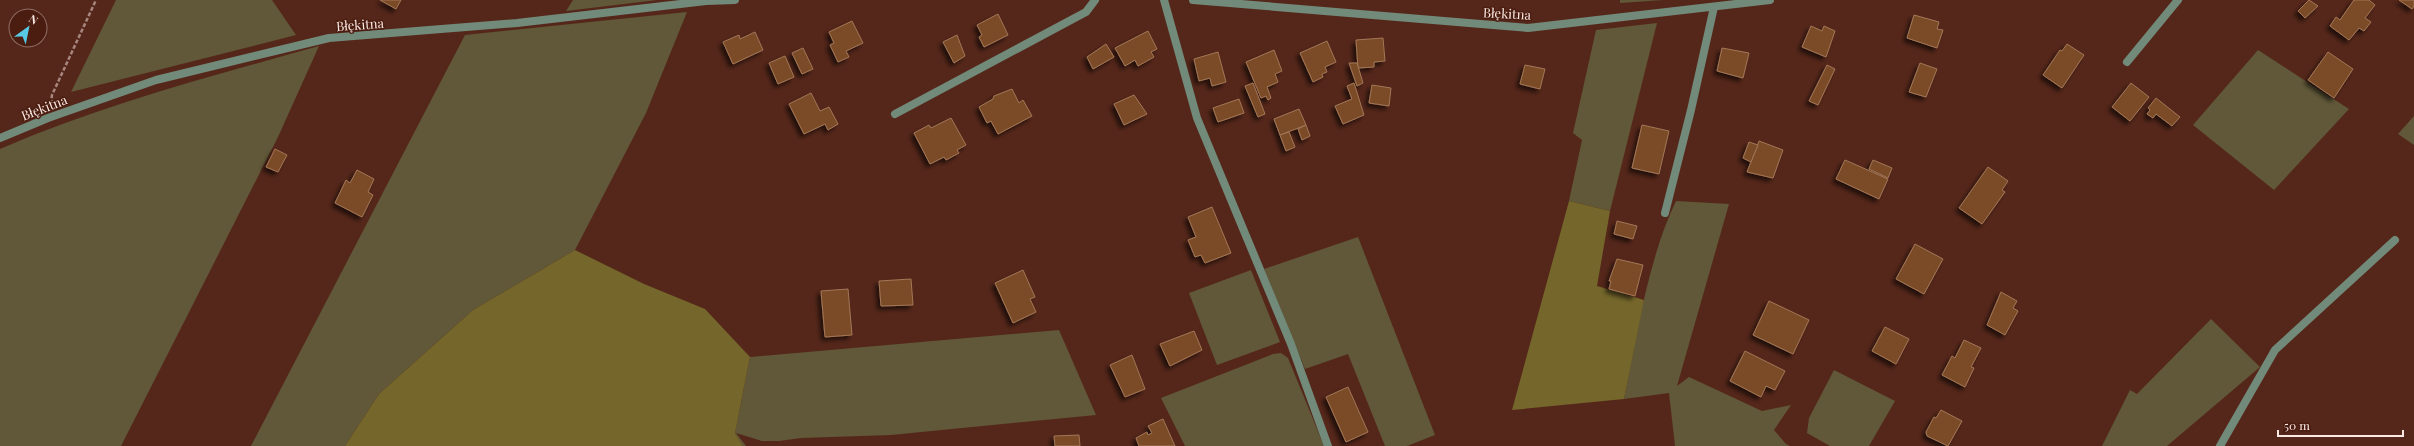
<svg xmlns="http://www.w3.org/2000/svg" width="2414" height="446" font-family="'Playfair Display',serif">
<defs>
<filter id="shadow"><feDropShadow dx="-3.5" dy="3.5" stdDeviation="2" flood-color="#0009"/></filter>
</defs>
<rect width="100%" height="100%" fill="#55271a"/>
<!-- green -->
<g fill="#605838">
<polygon points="116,0 272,0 296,35 71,92"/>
<polygon points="573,0 657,0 566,11"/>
<polygon points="1620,0 1663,0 1620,3"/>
<polygon points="687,12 646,113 575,250 473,310 379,394 345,446 251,446 465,35"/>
<polygon points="1657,23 1610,211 1569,201 1582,140 1573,133 1596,30"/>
<path d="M319,46L278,137L121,446H0V149C102,105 212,76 319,46Z"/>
<polygon points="2258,50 2349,109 2274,190 2193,125"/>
<polygon points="2414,116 2414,145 2398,134"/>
<path d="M1676,201L1729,204L1677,386L1689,377L1762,411L1791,405L1774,430L1786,444L1790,446H1675L1669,393L1624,399C1637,335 1648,259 1676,201Z"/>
<polygon points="1358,237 1435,435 1407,446 1385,446 1348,354 1305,369 1264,269"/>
<polygon points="1251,270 1280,342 1217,365 1189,293"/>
<polygon points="2211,319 2260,367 2167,446 2102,446 2130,390 2137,394"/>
<polygon points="1059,330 1096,415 891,435 801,438 779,441 762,441 736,433 746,446 743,446 735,433 750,357"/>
<polygon points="1281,353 1288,358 1324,446 1185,446 1161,398 1273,354"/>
<polygon points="1834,370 1895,401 1869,446 1830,446 1807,433 1809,418"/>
</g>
<!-- forest -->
<g fill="#75672b">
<polygon points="1569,201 1610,211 1597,286 1644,300 1624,399 1512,410"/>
<polygon points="575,250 644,284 705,309 750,357 735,433 743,446 345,446 379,394 473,310"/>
</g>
<!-- building -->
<g fill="#7a4b27" stroke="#a37757" filter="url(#shadow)">
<polygon points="380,0 401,0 396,9"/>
<polygon points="2309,0 2318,6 2305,18 2298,11"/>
<polygon points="2354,0 2369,0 2375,5 2365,18 2371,22 2364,31 2359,28 2349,40 2330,26 2336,17 2340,20"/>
<polygon points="2399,0 2414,0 2414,6 2412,9"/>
<polygon points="998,14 1008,35 984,47 979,37 982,35 977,25"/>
<polygon points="1914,15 1939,22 1937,29 1943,30 1937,48 1907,38"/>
<polygon points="852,21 863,43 846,51 849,57 838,62 830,45 834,43 829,32"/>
<polygon points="1811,26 1822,31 1824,26 1835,31 1826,57 1802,47"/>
<polygon points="1148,31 1157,49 1151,52 1154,57 1138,66 1135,60 1125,66 1115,48"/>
<polygon points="755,32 763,50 733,64 723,42 739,35 740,39"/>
<polygon points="957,35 965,56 954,63 943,42"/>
<polygon points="1383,38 1385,61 1374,62 1374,67 1358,68 1356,40"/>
<polygon points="1327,41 1336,62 1325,67 1327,72 1322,74 1323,77 1313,82 1300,53"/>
<polygon points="1106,44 1114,57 1093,69 1087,57"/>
<polygon points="2067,44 2084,55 2062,88 2043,75 2060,50 2062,51"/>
<polygon points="803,48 813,69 802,74 792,53"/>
<polygon points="1722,48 1749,53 1743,78 1717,71"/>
<polygon points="1274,50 1282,71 1275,74 1278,82 1267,87 1271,98 1268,100 1266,96 1261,98 1246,62"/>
<polygon points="1218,52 1226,82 1212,86 1210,78 1199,81 1194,59"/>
<polygon points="2328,52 2353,69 2334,98 2308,80"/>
<polygon points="785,56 794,77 778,84 769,63"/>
<polygon points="1349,63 1357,63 1363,83 1357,86"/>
<polygon points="1920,63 1937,69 1926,97 1909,92"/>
<polygon points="1525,65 1545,69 1540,89 1520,84"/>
<polygon points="1827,65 1835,69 1818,105 1809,101"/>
<polygon points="1253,83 1265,114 1258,117 1245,86"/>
<polygon points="1354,83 1364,115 1343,124 1335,106 1352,99 1347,86"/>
<polygon points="2131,83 2149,97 2130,121 2112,107"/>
<polygon points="1372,85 1391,88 1389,106 1369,103"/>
<polygon points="1012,89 1019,103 1023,100 1032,116 998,134 991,121 987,123 979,107 993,99 994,96"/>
<polygon points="811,93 820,111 829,107 838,124 828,130 825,124 804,134 789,104"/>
<polygon points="1134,95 1147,114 1124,125 1114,104"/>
<polygon points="2156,98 2180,117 2172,126 2156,114 2153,118 2147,114 2150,110 2148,108"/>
<polygon points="1239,99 1244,113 1218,122 1213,108"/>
<polygon points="1299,109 1306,125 1280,135 1274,119"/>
<polygon points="951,118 966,145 957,150 959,153 946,160 944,157 930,164 914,133 929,125 931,128"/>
<polygon points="1306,125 1310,136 1302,140 1298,129"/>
<polygon points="1642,125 1669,131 1659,174 1632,168"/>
<polygon points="1289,132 1295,147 1286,151 1280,135"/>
<polygon points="1759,141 1783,150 1773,178 1747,172"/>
<polygon points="1749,142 1758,145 1751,162 1743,158"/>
<polygon points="275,149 287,155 278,172 266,167"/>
<polygon points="1845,160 1888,179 1879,199 1836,179"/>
<polygon points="1873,160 1892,168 1888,178 1869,169"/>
<polygon points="1988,167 2008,181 2002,190 2005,192 1982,224 1959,208"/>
<polygon points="357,170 374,179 368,192 373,195 362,217 335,203 346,180 350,183"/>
<polygon points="1212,207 1231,253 1205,263 1201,255 1195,257 1188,240 1196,237 1188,217"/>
<polygon points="1617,221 1637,226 1633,239 1614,234"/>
<polygon points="1915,244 1943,259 1924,294 1896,279"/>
<polygon points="1617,259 1643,265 1635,296 1609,289 1611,281 1609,281"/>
<polygon points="1023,270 1035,297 1030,299 1036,312 1013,323 995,283"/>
<polygon points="911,279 913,305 881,306 879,281"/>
<polygon points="848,289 852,335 825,337 821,291"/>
<polygon points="2001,292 2017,301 2013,308 2018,311 2005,335 1987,325"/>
<polygon points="1769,301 1809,320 1793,354 1753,335"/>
<polygon points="1885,327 1909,339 1896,364 1872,351"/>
<polygon points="1194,331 1202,350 1170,366 1160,344"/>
<polygon points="1964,340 1981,348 1971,367 1974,368 1965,387 1942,375 1952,356 1955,358"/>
<polygon points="1745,351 1785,371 1775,390 1766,386 1761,397 1730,381"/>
<polygon points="1132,355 1145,389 1125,397 1110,365"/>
<polygon points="1348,387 1368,432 1346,442 1326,397"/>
<polygon points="1941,410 1962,421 1948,446 1927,436 1926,432 1934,417 1936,418"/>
<polygon points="1163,419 1175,446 1139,446 1136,438 1147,432 1148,435 1152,433 1148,426"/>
<polygon points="1079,435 1080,446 1055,446 1054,436"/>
</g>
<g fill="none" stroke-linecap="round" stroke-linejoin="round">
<!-- path -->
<polyline stroke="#a6867d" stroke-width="2.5" stroke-dasharray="4 2" stroke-linecap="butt" points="51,104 52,95 96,0"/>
<!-- service -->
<g stroke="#728a7a" stroke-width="8">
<polyline points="2127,62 2178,0"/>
<polyline points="895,114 1086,12 1095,0"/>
<polyline points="1665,213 1691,110 1714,7"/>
</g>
<!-- minor -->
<g stroke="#728a7a" stroke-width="8">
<polyline points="1164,0 1197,118 1291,344 1328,446"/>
<polyline points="1193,0 1528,28 1770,0"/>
<polyline points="0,138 48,118 156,80 329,38 517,23 706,1 735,0"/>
<polyline points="2220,446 2275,350 2395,240"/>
</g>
</g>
<g text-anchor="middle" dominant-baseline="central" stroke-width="3" stroke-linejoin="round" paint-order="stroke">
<!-- street labels -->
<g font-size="13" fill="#fbe9e4" stroke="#4a1d10">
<text transform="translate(1507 13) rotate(3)">Błękitna</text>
<text transform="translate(360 24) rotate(-4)">Błękitna</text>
<text transform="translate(44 107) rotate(-21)">Błękitna</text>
</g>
</g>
<!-- north arrow -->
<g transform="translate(28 28) rotate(33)"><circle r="19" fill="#4a1d10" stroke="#916f65"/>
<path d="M0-3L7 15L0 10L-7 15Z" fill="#58c9e4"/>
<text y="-6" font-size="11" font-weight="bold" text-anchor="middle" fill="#fbe9e4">N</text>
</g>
<!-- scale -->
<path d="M2278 430v6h125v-6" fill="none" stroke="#fbe9e4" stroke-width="2"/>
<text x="2284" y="430" font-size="12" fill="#fbe9e4" stroke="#4a1d10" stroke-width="3" paint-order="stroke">50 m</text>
</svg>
